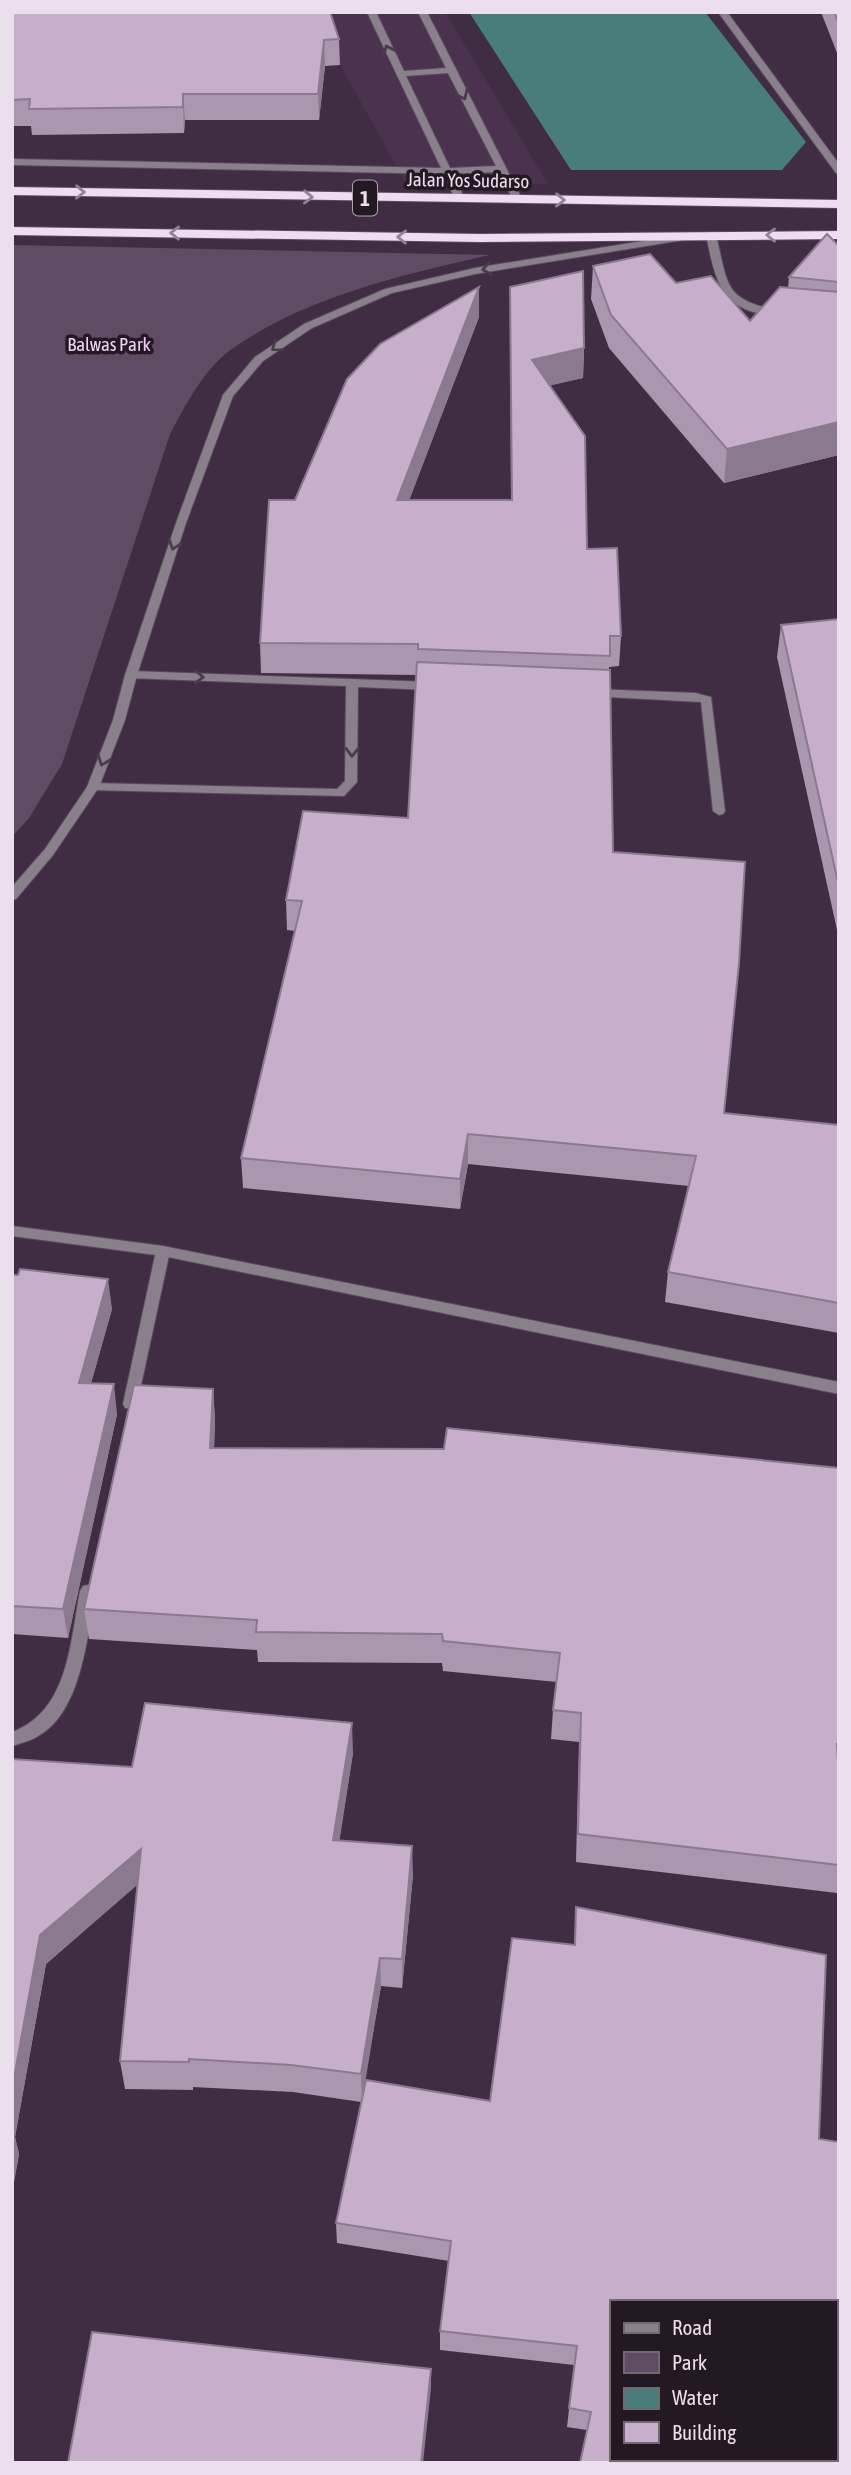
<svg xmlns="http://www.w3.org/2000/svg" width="851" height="2475" font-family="'Asap Condensed',sans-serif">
<rect width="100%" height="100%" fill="#402d44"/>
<!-- built -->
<polygon fill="#4b3350" points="311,12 445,12 548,184 408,187"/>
<!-- green -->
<path fill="#5f4b63" d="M14,245L490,255C402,275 304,297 229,351C203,371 185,406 170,434L62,764L29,818L12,837Z"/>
<!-- water -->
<polygon fill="#487d7b" points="469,12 705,12 806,142 782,170 571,170"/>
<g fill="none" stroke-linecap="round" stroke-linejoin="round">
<!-- service casing -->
<g stroke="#5b495f" stroke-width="2">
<g id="service">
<path d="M367,12H376L404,71L446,68L418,12H427L522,199L520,201H514L498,172L453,174L465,199L460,202L455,199L443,174L12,165V159L441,168ZM448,73L496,166L450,168L406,76Z"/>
<path d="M711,232L716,235C729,290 724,299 783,312V316C772,317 760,314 750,311C716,299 713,266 706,235Z"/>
<polygon points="131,671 432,682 438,686 432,690 358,687 357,782 344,796 89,790 87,787 89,784 93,783 337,789 345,781 346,686 127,678 125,675"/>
<polygon points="593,689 695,693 711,697 725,811 723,814 719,815 713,811 701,702 589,696 587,693"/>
</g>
</g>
<!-- minor casing -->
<g stroke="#5b495f" stroke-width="2">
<g id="minor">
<polygon points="718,12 727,12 839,164 839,174 836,173"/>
<polygon points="163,1246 170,1251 137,1404 135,1408 125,1408 123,1404 156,1251"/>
<path d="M88,1585L93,1586L96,1591C87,1635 82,1712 38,1736C31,1741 21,1743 12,1746V1732C69,1711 70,1642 80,1591L83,1586Z"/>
</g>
</g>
<!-- tertiary casing -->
<g stroke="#5b495f" stroke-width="2">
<g id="tertiary">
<polygon points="680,235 683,236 683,240 475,274 392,293 312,328 263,361 233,396 186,523 137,675 125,720 99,787 53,855 16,899 12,900 12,887 45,849 87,787 113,720 125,675 176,523 223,395 255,357 304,324 385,289 475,268"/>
<polygon points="12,1226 163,1246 839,1382 839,1394 163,1256 12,1236"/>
</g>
</g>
<!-- trunk casing -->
<g stroke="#5b495f" stroke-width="2">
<g id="trunk">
<polygon points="12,187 839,200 839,208 12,195"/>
<polygon points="12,227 480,234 839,231 839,239 480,242 12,235"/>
</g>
</g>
<!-- service -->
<use href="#service" fill="#8a808c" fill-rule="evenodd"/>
<!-- minor -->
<use href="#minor" fill="#8a808c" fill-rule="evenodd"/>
<!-- tertiary -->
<use href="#tertiary" fill="#8a808c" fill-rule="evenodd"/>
<!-- trunk -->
<use href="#trunk" fill="#eedcf2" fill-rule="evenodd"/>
</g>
<!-- wall -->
<g fill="#ab96af">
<polygon points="12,12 339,39 340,65 325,66 319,120 185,120 184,133 32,135 31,126 12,126"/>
<polygon points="821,12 839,12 839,58"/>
<polygon points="839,246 839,455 724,483 609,348 591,299 593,266 676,283 750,321 788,288 789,277"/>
<polygon points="479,287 479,317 409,500 511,500 510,287 584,348 583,378 550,385 587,549 621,636 619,666 609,667 609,670 613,852 724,1113 839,1125 839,1333 665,1302 668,1272 689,1186 468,1164 460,1209 243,1188 241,1158 295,931 287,930 286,900 408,818 416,675 261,673 260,643 295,500"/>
<polygon points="839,619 839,939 777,657 781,625"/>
<polygon points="12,1275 112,1309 91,1383 117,1414 68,1638 12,1634"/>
<polygon points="213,1389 215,1420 214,1448 839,1468 839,1883 837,1893 576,1862 579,1742 551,1739 553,1710 557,1682 443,1671 442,1663 258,1662 257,1650 89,1639 84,1609"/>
<polygon points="353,1753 339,1841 413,1875 402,1988 381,1986 362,2097 490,2101 574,1945 576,1907 826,1955 587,2430 567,2427 574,2365 440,2350 440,2331 449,2261 337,2243 336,2223 361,2102 293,2092 193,2087 193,2090 125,2089 120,2061 138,1884 46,1964 15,2137 19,2154 12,2193 12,1759 132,1767"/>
</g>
<!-- shaded-wall -->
<g fill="#8b7a8f">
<polygon points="324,40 325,66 319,120 318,94"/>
<polygon points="183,94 185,120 184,133 183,107"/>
<polygon points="479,287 479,317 398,530 397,500"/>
<polygon points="584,348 583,378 531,390 532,360"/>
<polygon points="839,422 839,455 724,483 727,449"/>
<polygon points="468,1134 468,1164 460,1209 460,1179"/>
<polygon points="108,1279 112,1309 83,1412 79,1383"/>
<polygon points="114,1384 117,1414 68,1638 63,1609"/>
<polygon points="213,1389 215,1420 213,1478 210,1448"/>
<polygon points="352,1723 353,1753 335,1870 333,1840"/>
<polygon points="412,1846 413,1875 402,1988 402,1959"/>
<polygon points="141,1849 145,1878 46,1964 15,2137 19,2154 12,2193 12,2089 40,1935"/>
<polygon points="380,1958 381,1986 362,2102 361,2074"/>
<polygon points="431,2369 431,2388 423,2463 421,2463"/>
</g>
<!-- building -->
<g fill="#c7afcc" stroke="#8b7a8f" stroke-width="2" fill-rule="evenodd">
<polygon points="12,12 330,12 339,39 324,40 318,94 183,94 183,107 29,109 30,99 12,100"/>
<polygon points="834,12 839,12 839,24"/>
<polygon points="827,234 839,246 839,282 789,277"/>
<polygon points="650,254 676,283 711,276 750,321 780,287 839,292 839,422 727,449 611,315 593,266"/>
<polygon points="583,271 584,348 532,360 585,436 587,549 617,548 621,636 610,636 610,656 418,649 418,644 260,643 269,500 295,500 347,379 380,344 479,287 397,500 512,500 510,287"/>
<polygon points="839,619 839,887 781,625"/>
<polygon points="417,662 610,670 613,852 745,862 739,963 724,1113 839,1125 839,1303 668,1272 696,1156 468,1134 460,1179 241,1158 302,901 286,900 303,811 408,818"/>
<polygon points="20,1269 108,1279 79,1383 114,1384 63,1609 12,1606 12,1275 18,1275"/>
<polygon points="134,1385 213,1389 210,1448 444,1449 447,1428 839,1468 839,1744 837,1744 839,1778 839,1865 578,1834 581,1713 553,1710 560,1653 443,1641 442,1634 256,1632 257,1620 84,1609"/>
<polygon points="145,1703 352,1723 333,1840 412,1846 402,1959 380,1958 361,2074 291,2065 189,2059 189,2062 120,2061 141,1849 40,1935 12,2089 12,1759 132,1767"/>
<path d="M576,1907L826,1955L819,2139L839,2142V2463H580L591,2412L569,2408L577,2346L440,2331L451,2241L336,2223L366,2080L490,2101L512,1938L575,1945ZM611,2302H835V2459H611Z"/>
<polygon points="92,2332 431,2369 421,2463 68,2463"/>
</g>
<!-- one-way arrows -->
<defs><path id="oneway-chevron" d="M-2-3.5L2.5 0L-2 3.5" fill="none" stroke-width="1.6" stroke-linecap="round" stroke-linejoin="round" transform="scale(1.75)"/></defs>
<g stroke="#463d48">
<use href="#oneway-chevron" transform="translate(388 50) rotate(-115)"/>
<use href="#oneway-chevron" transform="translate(463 95) rotate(64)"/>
<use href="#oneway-chevron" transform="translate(487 269) rotate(170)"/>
<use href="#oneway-chevron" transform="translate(276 347) rotate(144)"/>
<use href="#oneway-chevron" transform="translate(174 545) rotate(108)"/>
<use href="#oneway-chevron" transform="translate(199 677) rotate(2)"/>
<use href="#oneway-chevron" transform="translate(352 752) rotate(91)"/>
<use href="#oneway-chevron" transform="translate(103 761) rotate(111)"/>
</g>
<g stroke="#928495">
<use href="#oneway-chevron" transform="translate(80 192) rotate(1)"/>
<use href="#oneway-chevron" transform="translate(308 197) rotate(1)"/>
<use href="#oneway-chevron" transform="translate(560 200) rotate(1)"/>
<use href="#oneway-chevron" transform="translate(175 233) rotate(-179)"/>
<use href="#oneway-chevron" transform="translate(771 235) rotate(180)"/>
<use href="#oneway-chevron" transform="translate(402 237) rotate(-179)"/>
</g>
<g text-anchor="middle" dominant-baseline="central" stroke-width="7" stroke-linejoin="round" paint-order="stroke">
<!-- far-street labels -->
<g font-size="19" fill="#ebdeed" stroke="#221923">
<text transform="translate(468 180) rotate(1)">Jalan Yos Sudarso</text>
</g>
<!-- far-park labels -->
<g font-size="19" fill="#f2cff9" stroke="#221923">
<text x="109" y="344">Balwas Park</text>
</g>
<!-- shield labels -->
<rect fill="#221923" stroke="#afa3b0" stroke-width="2" x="353" y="180.5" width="24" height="35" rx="5"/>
<g font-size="21" font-weight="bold" fill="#ebdeed">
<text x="365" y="198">1</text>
</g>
</g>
<!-- border -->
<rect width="851" height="2475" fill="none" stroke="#ebdeed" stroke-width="28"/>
<!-- legend -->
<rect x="610" y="2300" width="228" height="161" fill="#221923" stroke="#726874" stroke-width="2"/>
<rect x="624" y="2323" width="35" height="10" fill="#8a808c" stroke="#726874" stroke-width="2"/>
<text x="672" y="2335" font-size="21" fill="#ebdeed">Road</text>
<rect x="624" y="2352" width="35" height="21" fill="#5f4b63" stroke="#726874" stroke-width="2"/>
<text x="672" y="2370" font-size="21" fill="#ebdeed">Park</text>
<rect x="624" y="2388" width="35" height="21" fill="#487d7b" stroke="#726874" stroke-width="2"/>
<text x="672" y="2405" font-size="21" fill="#ebdeed">Water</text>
<rect x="624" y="2422" width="35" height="21" fill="#c7afcc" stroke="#726874" stroke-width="2"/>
<text x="672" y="2440" font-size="21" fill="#ebdeed">Building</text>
</svg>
